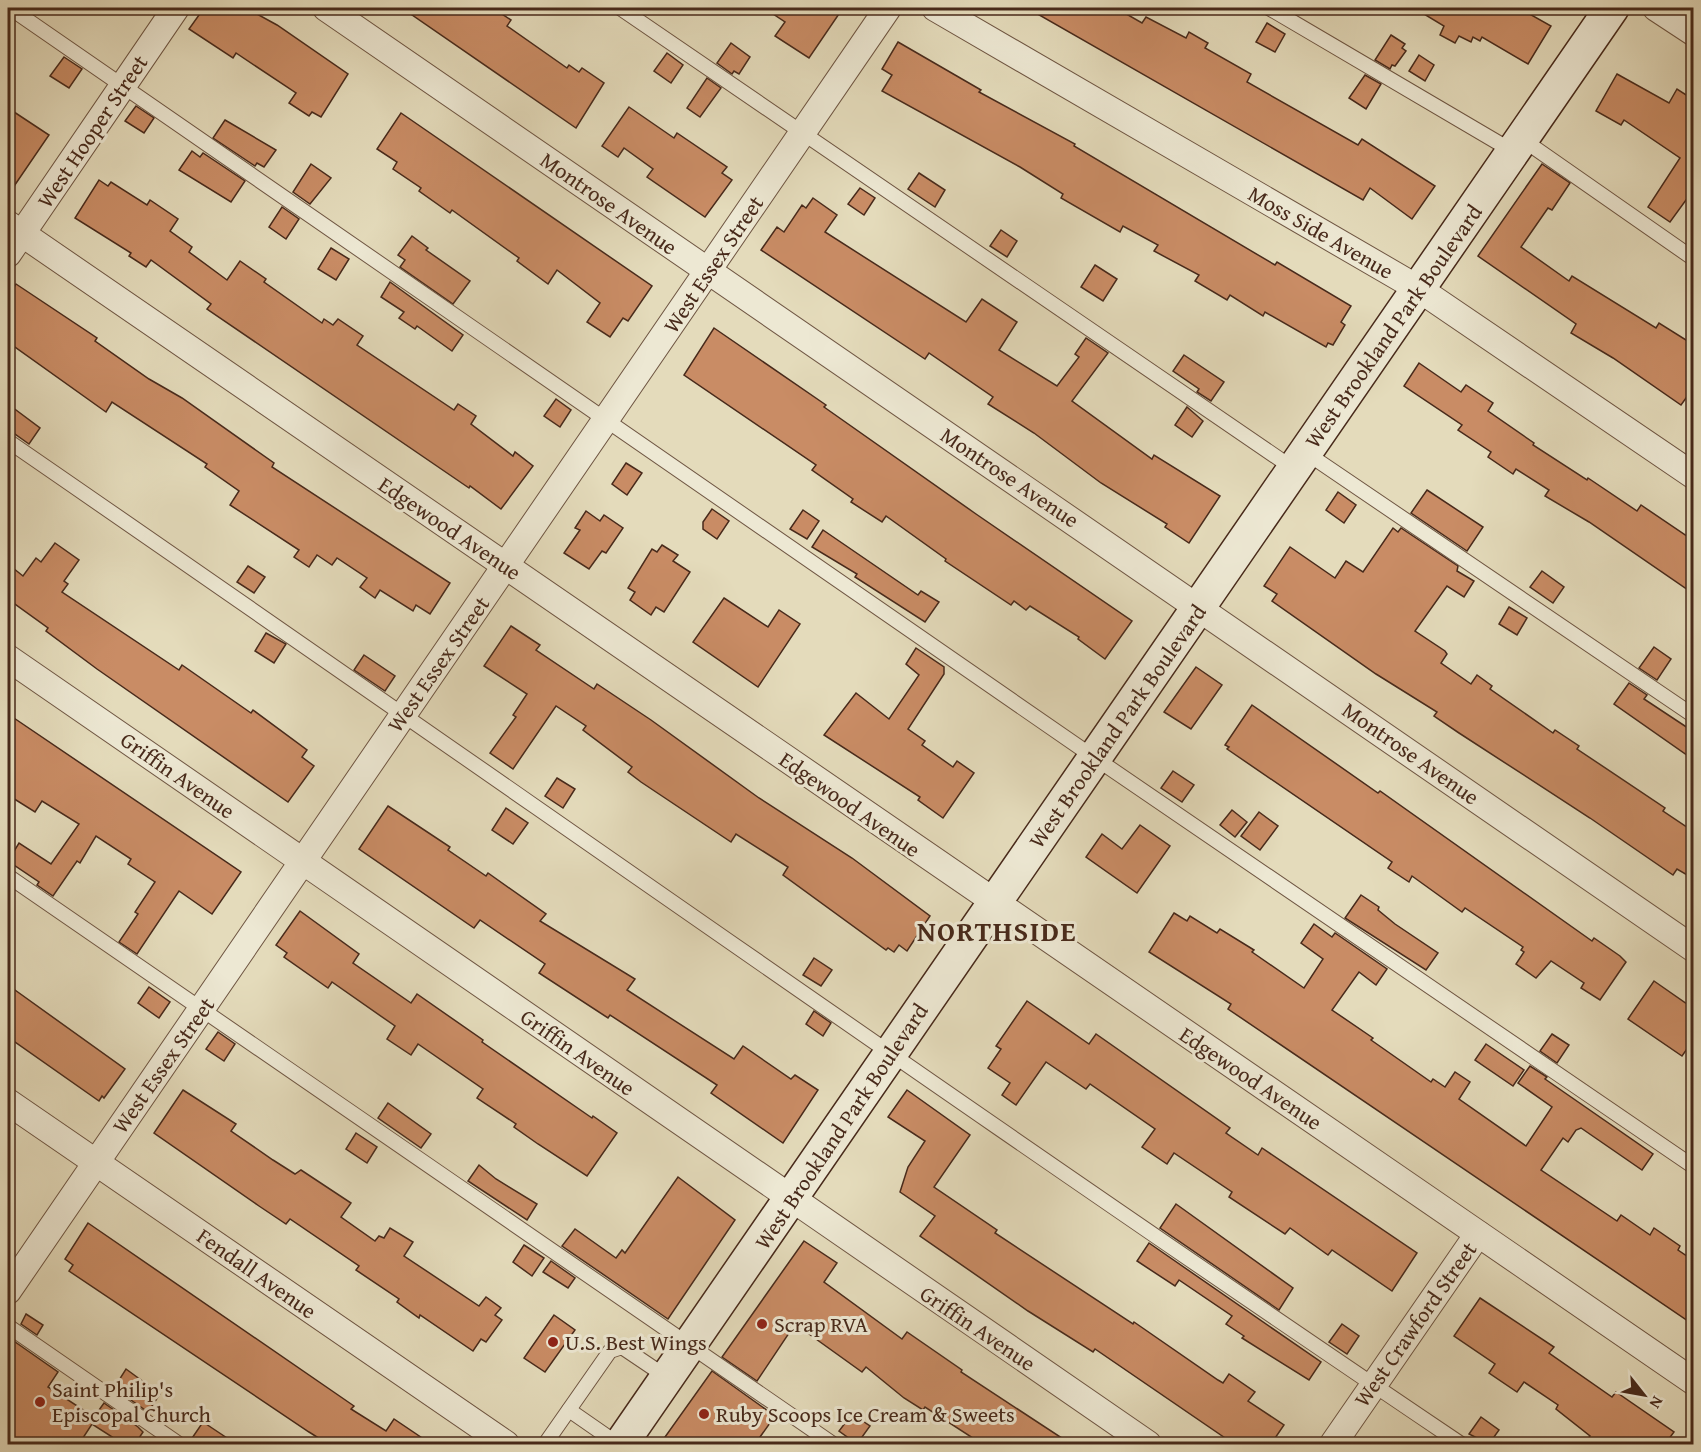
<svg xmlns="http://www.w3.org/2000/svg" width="1701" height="1452" font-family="'Gentium Book Plus',serif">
<rect width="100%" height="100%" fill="#e4dbbb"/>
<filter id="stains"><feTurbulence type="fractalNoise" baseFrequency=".00333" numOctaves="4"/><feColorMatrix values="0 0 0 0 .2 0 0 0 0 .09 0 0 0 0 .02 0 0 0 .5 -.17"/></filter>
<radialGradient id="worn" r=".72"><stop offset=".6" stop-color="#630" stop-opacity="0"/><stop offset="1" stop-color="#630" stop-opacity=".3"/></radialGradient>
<!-- building -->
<g fill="#c98c65" stroke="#482a1b" stroke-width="1.5">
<polygon points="204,8 231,8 241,14 246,8 277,25 348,74 321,117 312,112 309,116 289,103 296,93 236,53 233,58 189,29"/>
<polygon points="402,8 506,8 502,14 511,20 507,26 567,68 569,65 579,72 582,68 604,83 576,128"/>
<polygon points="764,8 843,8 809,58 775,36 785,22"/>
<polygon points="1027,8 1116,8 1142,23 1146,17 1186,38 1189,32 1208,43 1205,48 1251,74 1247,82 1358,145 1362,139 1435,186 1412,219 1370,188 1363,200"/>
<polygon points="1414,8 1519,8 1551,26 1528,64 1482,37 1480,41 1473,37 1471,42 1459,36 1455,43 1440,35 1444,26"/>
<polygon points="1267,23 1285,34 1275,52 1256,42"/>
<polygon points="1391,35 1405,44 1402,48 1406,51 1395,66 1392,65 1390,69 1375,60"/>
<polygon points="898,42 981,90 979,92 1075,144 1074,146 1275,265 1277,262 1351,306 1341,322 1345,325 1333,345 1328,343 1326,347 1265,312 1263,316 1230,295 1227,300 1195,281 1199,275 1154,251 1158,245 1123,226 1120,232 1061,198 1063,194 1020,167 882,91 892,75 882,69"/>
<polygon points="731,43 750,57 739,74 734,71 732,74 717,63"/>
<polygon points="667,53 683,65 671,83 654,71"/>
<polygon points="1419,55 1434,65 1425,81 1409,71"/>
<polygon points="64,57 82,69 69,88 50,76"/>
<polygon points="1617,74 1669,103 1677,89 1694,100 1694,189 1670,222 1648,207 1680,158 1624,120 1621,125 1596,111"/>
<polygon points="1365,75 1381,84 1366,109 1349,98"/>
<polygon points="707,78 721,88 700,117 687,108"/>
<polygon points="136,106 154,118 144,133 125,121"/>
<polygon points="629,107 674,138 677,133 727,167 722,173 732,180 705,217 647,177 653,169 624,148 618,157 602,146"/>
<polygon points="8,108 49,135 8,195"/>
<polygon points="401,113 652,286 628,321 623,318 610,337 587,322 600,303 557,270 548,284 517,261 519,258 452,210 450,213 419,191 421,188 393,169 397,162 377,149"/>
<polygon points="225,120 276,150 264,167 257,163 255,166 213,138"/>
<polygon points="192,151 200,157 203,153 245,181 231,202 179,170"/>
<polygon points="311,164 331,178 310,204 293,192"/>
<polygon points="1542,164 1570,183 1552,210 1548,208 1521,247 1569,281 1572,276 1656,328 1659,323 1694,345 1694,387 1681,405 1613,358 1571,333 1576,324 1478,256"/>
<polygon points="919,173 945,190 935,207 908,189"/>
<polygon points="99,180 108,186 111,182 147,205 150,200 178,219 170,231 192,247 189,252 227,280 240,261 266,279 264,282 322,323 324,319 333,325 338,319 363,336 357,345 454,410 458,404 476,416 471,424 513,456 515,452 533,466 501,509 470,486 469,488 207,309 211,304 151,260 146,267 129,256 131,253 75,218"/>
<polygon points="860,188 875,198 864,215 848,204"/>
<polygon points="813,198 837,215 825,232 966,322 982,299 1017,322 999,350 1057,386 1079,357 1075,354 1086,338 1108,353 1072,401 1152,459 1154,455 1220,496 1189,543 1165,527 1167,524 1101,483 1034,433 988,404 993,397 929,353 925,359 761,250 777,227 784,232 802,205 806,208"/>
<polygon points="282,207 299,219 286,239 269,227"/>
<polygon points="1001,230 1017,241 1007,257 990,246"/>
<polygon points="412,236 428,248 426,250 470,281 453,304 400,267 405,260 398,255"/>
<polygon points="331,248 349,259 336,280 318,269"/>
<polygon points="1095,265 1117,279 1103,301 1081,287"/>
<polygon points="390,282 463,335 452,351 417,326 415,329 399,318 404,312 381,297"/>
<polygon points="16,284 97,338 95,341 149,379 182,398 274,463 272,467 450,583 430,614 416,605 413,611 380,590 375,598 360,587 367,578 337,558 332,565 317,555 309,567 294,557 299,550 230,505 239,491 205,467 207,464 112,402 106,412 8,342 8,298"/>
<polygon points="714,328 826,405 824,407 976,514 1132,621 1105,659 1078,639 1079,637 1030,606 1026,610 1014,601 1011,605 945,561 946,559 886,516 882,522 851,502 853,499 812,470 816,465 684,375"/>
<polygon points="1184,355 1224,382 1211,401 1197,392 1199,389 1173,371"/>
<polygon points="1419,363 1461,392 1466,385 1493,403 1488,411 1534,443 1533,445 1587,480 1588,478 1637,511 1641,505 1694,541 1694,594 1589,522 1545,496 1549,490 1516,469 1513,474 1488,457 1491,452 1458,430 1462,425 1404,386"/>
<polygon points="556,399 571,410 560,427 544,416"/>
<polygon points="8,404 40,428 29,444 8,429"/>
<polygon points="1187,407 1203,421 1192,437 1175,425"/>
<polygon points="626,463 642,473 627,495 612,484"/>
<polygon points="1427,490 1483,527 1467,551 1411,513"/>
<polygon points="1338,492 1356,505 1344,523 1326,510"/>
<polygon points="712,509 729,521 717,539 703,529 703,522"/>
<polygon points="803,510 819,521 807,539 790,529"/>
<polygon points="586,511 600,521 604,515 623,528 606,553 602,551 589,569 564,553 580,530 575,528"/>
<polygon points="1393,528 1398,532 1401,528 1458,566 1457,571 1474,581 1464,597 1447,586 1415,631 1445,651 1447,654 1441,663 1471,684 1477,675 1492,686 1490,689 1553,733 1555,730 1579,746 1577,749 1665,808 1663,811 1694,832 1694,879 1677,869 1673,875 1590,818 1459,733 1434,716 1437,712 1376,674 1272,601 1277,594 1264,586 1290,547 1335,578 1346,561 1363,572"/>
<polygon points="823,530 918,595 921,591 939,602 925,622 855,577 857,574 812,547"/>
<polygon points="55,543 79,560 64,581 68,584 62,592 179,670 182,665 251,713 253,710 307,750 302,757 314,766 288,802 97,669 46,631 48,628 8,599 8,564 23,576 36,558 41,562"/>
<polygon points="662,545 678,555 673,561 690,572 664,612 656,607 651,615 630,600 635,592 628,588 652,549 657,552"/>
<polygon points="248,566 265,577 254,593 237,582"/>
<polygon points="1542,571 1564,587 1553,603 1530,587"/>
<polygon points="724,598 768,627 779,610 800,624 758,687 693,642"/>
<polygon points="1509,607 1527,618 1517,635 1499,624"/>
<polygon points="511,626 540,645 536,650 594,689 597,684 651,720 759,798 852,858 930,916 907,951 899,945 894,952 888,948 886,950 783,875 788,867 736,834 731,842 641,782 628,772 632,767 583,730 586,726 556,706 513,769 490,753 516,717 513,715 527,694 484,666"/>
<polygon points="266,633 286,644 274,663 255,651"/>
<polygon points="1654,647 1671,659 1657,680 1639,668"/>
<polygon points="916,648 944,667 944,674 908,729 925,741 922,745 953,767 957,761 974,773 943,818 918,800 920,797 824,735 856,693 889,719 919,675 906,664"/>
<polygon points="364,655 395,676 385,691 354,670"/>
<polygon points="1196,667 1222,685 1191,729 1164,712"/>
<polygon points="1629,683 1647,695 1644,699 1694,732 1694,760 1614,704"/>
<polygon points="1252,705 1378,793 1380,791 1592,941 1594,938 1620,956 1626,962 1600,1000 1581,988 1584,983 1551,961 1536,978 1516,964 1524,952 1521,950 1523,947 1465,908 1462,912 1412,876 1409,882 1388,868 1392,862 1227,749 1229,747 1225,745"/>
<polygon points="8,714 241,872 212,914 179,891 137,954 119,942 138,914 135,912 155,882 128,864 131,859 96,836 80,863 77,861 53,896 37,885 39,882 8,861 19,843 51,864 79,824 42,801 35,812 8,795"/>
<polygon points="1173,771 1194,785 1182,802 1161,788"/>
<polygon points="557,778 575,789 563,808 545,796"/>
<polygon points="388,806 450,847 448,850 486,876 488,873 546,914 540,921 635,979 627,990 734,1059 743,1046 791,1079 795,1075 818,1090 783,1143 711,1093 717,1085 610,1015 608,1018 539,973 545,964 480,920 474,928 359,849"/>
<polygon points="506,808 528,823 513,844 492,830"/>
<polygon points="1232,810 1247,822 1235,837 1220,825"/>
<polygon points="1259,812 1278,826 1260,850 1241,836"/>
<polygon points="1140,825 1170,846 1137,893 1086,857 1102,834 1122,849"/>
<polygon points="1361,895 1379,907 1378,910 1395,924 1438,953 1426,970 1345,918"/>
<polygon points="300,911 359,954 353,963 411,1003 417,994 483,1040 482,1042 592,1118 593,1116 617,1133 587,1176 538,1144 514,1127 516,1124 477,1098 483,1089 418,1044 411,1055 387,1039 395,1026 332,982 328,988 284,957 287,953 276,945"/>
<polygon points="1174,913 1187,921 1190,916 1217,933 1220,929 1254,950 1252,952 1304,988 1323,959 1301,943 1314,924 1332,937 1335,933 1387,969 1376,985 1359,972 1332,1010 1373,1038 1371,1040 1431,1082 1433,1079 1445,1087 1455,1072 1470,1082 1459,1099 1526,1146 1552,1107 1518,1083 1530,1066 1547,1077 1545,1079 1653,1154 1642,1170 1581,1128 1576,1130 1568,1142 1563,1138 1541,1170 1617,1221 1621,1215 1650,1235 1654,1228 1680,1246 1678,1250 1694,1261 1694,1325 1228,1009 1231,1004 1149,952"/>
<polygon points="814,958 832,970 821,986 803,975"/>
<polygon points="1654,981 1694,1009 1694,1039 1682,1056 1628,1019"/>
<polygon points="8,985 125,1069 104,1098 102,1096 99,1101 8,1037"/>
<polygon points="149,987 170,1002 159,1018 138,1003"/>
<polygon points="1027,1001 1089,1044 1096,1034 1230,1128 1226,1133 1258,1155 1262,1148 1417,1253 1392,1291 1332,1250 1328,1255 1290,1228 1285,1234 1229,1197 1232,1192 1174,1153 1167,1164 1142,1147 1155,1129 1090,1084 1086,1089 1046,1062 1016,1105 1002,1095 1010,1083 988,1068 1001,1049 996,1046"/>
<polygon points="814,1011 831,1023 823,1036 806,1024"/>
<polygon points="218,1032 235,1044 224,1061 206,1049"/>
<polygon points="1552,1034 1569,1045 1557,1063 1540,1051"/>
<polygon points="1486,1044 1524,1070 1513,1086 1475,1060"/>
<polygon points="183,1090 236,1124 231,1131 273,1160 295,1174 301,1170 351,1203 341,1217 375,1241 379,1236 384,1238 390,1228 413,1242 404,1256 479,1306 486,1297 501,1308 495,1315 502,1320 486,1342 481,1339 473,1351 420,1315 419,1318 397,1302 399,1299 356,1270 359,1266 290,1219 286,1224 259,1206 154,1133"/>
<polygon points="907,1090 970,1135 934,1187 997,1230 995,1233 1133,1324 1134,1322 1218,1380 1223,1383 1229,1374 1255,1392 1248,1401 1284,1425 1271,1444 1234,1444 1095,1349 1093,1352 1028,1311 920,1236 935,1216 900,1192 908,1167 925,1141 888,1117"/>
<polygon points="388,1103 431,1134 421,1148 378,1118"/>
<polygon points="356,1133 377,1147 367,1163 346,1149"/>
<polygon points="479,1165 496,1179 537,1204 527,1220 468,1181"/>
<polygon points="678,1177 735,1220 668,1319 562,1246 575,1229 616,1258 622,1250 625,1253"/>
<polygon points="1176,1204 1293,1288 1279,1310 1160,1228"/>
<polygon points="88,1223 354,1406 351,1409 386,1431 394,1419 431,1444 328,1444 309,1432 69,1271 73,1265 65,1259"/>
<polygon points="804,1241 837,1263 824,1282 902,1339 907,1332 962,1370 961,1372 1071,1444 982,1444 925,1407 923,1410 904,1398 866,1367 862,1372 795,1324 757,1381 722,1357"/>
<polygon points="1149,1243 1321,1362 1309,1380 1242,1338 1244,1336 1226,1324 1232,1316 1179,1280 1175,1286 1137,1261"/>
<polygon points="524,1245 544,1258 532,1276 513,1262"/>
<polygon points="551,1261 575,1278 568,1288 543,1272"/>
<polygon points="1480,1298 1554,1347 1549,1353 1612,1397 1616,1392 1674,1432 1665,1444 1585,1444 1590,1436 1556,1409 1558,1405 1524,1382 1517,1392 1489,1373 1495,1364 1454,1336"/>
<polygon points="26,1314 43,1325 37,1335 21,1324"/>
<polygon points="554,1315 575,1330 545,1372 524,1358"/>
<polygon points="1342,1324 1359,1336 1347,1354 1329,1342"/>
<polygon points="8,1337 58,1372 48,1387 94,1417 104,1403 138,1427 143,1432 135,1444 123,1444 92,1424 79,1444 8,1444"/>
<polygon points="126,1369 160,1394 148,1412 114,1388"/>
<polygon points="712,1371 775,1416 755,1444 660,1444"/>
<polygon points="852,1414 870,1426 857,1444 839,1431"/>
<polygon points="1481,1417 1499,1430 1489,1444 1469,1434"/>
<polygon points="203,1422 236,1444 188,1444"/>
</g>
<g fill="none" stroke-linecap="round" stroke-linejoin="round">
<!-- lane casing -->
<g stroke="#6f5643" stroke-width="16">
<g id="lane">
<polyline points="10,8 1095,758 1694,1167"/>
<polyline points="620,8 1294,469"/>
<polyline points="1269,8 1514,152"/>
<polyline points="1522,139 1694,259"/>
<path d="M8,441C493,775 973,1115 1461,1444"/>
<polyline points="1305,452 1694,716"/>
<polyline points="8,876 833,1444"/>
<polyline points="8,1326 179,1444"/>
<polyline points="569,1410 618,1444"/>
<polyline points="545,1444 610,1351 622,1347 668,1378"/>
</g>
</g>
<!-- street casing -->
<g stroke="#6f5643" stroke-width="28">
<g id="street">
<polyline points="326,8 1694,949"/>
<polyline points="935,8 1419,289 1694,476"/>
<polyline points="1656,8 1694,33"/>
<polyline points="8,224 1694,1382"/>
<polyline points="8,254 176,8"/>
<polyline points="8,658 1148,1444"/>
<polyline points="8,1102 506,1444"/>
<polyline points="8,1291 888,8"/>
<polyline points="1333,1444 1478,1234"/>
</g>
</g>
<!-- secondary casing -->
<g stroke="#482a1b" stroke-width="36">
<polyline id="secondary" points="621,1444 1612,8"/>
</g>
<!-- lane -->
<use href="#lane" stroke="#ede8d3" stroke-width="14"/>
<!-- street -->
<use href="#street" stroke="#ede8d3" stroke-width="26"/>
<!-- secondary -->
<use href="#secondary" stroke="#ede8d3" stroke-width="33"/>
</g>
<!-- markers -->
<g fill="#8f2418" stroke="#ede8d3" stroke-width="2">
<circle cx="762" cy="1324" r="6"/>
<circle cx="553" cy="1342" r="6"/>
<circle cx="40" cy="1402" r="6"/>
<circle cx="704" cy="1414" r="6"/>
</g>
<g text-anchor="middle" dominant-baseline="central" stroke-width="6" stroke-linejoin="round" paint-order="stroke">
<!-- street labels -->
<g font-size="22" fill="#482a1b" stroke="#ede8d3">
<text transform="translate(92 131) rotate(-56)">West Hooper Street</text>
<text transform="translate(609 203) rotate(35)">Montrose Avenue</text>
<text transform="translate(1321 232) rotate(30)">Moss Side Avenue</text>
<text transform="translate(713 264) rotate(-56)">West Essex Street</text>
<text transform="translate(1393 326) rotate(-55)">West Brookland Park Boulevard</text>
<text transform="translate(1010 477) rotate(34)">Montrose Avenue</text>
<text transform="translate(450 528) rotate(34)">Edgewood Avenue</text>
<text transform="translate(438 664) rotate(-55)">West Essex Street</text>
<text transform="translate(1117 726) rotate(-55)">West Brookland Park Boulevard</text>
<text transform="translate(1411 753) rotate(35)">Montrose Avenue</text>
<text transform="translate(178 775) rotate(35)">Griffin Avenue</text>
<text transform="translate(850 804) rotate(35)">Edgewood Avenue</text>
<text transform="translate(578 1052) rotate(35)">Griffin Avenue</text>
<text transform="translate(163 1065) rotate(-55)">West Essex Street</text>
<text transform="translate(1251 1078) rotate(34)">Edgewood Avenue</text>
<text transform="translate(841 1126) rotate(-56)">West Brookland Park Boulevard</text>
<text transform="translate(257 1273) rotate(35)">Fendall Avenue</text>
<text transform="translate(1415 1324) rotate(-55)">West Crawford Street</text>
<text transform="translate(978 1328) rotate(34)">Griffin Avenue</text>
</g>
<!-- poi labels -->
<g font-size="22" fill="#482a1b" stroke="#ede8d3" text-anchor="start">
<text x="774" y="1324">Scrap RVA</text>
<text x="565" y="1342">U.S. Best Wings</text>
<text x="52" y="1389">Saint Philip's<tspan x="52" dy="25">Episcopal Church</tspan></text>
<text x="716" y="1414">Ruby Scoops Ice Cream &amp; Sweets</text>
</g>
<!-- district labels -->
<g font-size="28" font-weight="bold" letter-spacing="1.5" fill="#482a1b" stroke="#ede8d3">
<text x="997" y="930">NORTHSIDE</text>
</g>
</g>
<!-- margin -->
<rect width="1701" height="1452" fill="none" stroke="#e4dbbb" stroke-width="30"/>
<rect x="9" y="9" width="1683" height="1434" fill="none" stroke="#482a1b" stroke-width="3"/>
<rect x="15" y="15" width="1671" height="1422" fill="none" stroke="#482a1b" stroke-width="1.5"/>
<!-- north arrow -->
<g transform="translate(1644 1395) rotate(121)" stroke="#ede8d3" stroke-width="4.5" paint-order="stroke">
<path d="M0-4.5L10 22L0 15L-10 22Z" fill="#482a1b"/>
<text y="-9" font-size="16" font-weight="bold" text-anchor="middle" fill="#482a1b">N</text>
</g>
<rect width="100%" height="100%" filter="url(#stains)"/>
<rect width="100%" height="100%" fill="url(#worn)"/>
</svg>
